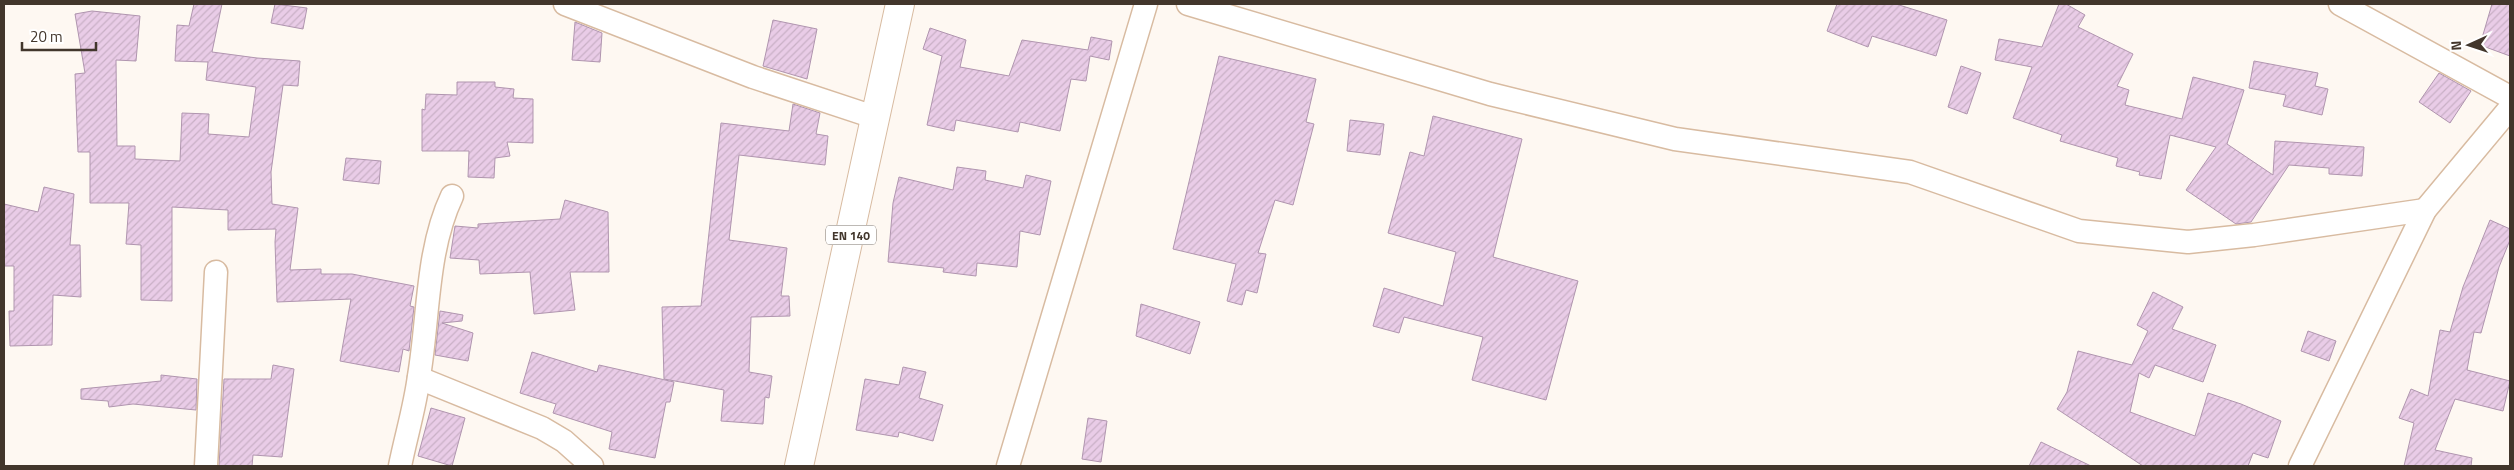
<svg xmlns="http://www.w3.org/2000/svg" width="2514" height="470" font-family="'Titillium Web',sans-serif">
<defs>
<pattern id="building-hatch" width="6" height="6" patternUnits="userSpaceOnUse" patternTransform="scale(1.25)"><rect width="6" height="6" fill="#e9cce7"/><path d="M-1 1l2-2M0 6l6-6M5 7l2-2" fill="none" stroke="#c9b0c6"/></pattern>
</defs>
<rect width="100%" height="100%" fill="#fef8f2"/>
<!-- building -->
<g fill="url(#building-hatch)" stroke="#b095af">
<polygon points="194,4 222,4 212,52 257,58 300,61 298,86 283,85 271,172 272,204 298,208 290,270 321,269 321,274 352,274 414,286 410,306 414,307 409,351 403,349 399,372 340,361 351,299 277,302 275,242 276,229 228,230 228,210 172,207 172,301 141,300 141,245 126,244 129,203 90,203 90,152 78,152 75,74 85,73 75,14 92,11 140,16 136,61 116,60 117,146 135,146 135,159 180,161 182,113 209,114 208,134 249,137 256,87 206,80 208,62 175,61 177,25 189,26"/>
<polygon points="275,4 307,8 303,29 271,23"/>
<polygon points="1837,4 1896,4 1947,20 1936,56 1872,36 1868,47 1827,31"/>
<polygon points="2059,4 2066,4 2085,15 2078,27 2133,54 2117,86 2129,90 2125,105 2182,119 2193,77 2244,90 2227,144 2273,175 2275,141 2364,147 2362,176 2329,174 2329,168 2289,165 2251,222 2236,224 2186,190 2216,147 2170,135 2161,179 2139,175 2140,172 2116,166 2118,158 2060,141 2062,135 2013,118 2032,67 1995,60 1999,39 2042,47"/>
<polygon points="2492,4 2510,4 2510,56 2480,45"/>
<polygon points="773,20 817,29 807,79 763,66"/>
<polygon points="575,22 602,33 600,62 572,60"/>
<polygon points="930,28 966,40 960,67 1009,76 1022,40 1088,50 1091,37 1112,41 1109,60 1090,56 1086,81 1071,79 1060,131 1020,122 1018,132 956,120 954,131 927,125 942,56 923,49"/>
<polygon points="1219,56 1316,79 1306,122 1314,124 1293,205 1275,200 1258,253 1266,254 1257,293 1246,290 1242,305 1227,301 1236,264 1173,249"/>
<polygon points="2254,61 2318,73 2315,86 2328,89 2322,115 2283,106 2286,95 2249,88"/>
<polygon points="1961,66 1981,73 1967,114 1948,107"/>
<polygon points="2439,73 2471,91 2450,123 2419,102"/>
<polygon points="457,82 495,82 495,87 514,89 513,98 533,99 533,143 507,142 510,156 495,158 494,178 468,177 469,151 422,151 422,109 425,110 426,94 457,95"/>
<polygon points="793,104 820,113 816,134 828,136 825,165 739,155 729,240 787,248 781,296 789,296 790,316 751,317 749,372 772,376 769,398 765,397 763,424 721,421 724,390 664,379 662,307 701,306 721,123 789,131"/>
<polygon points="1433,116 1522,139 1493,257 1578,281 1546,400 1472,380 1483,337 1404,317 1399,333 1373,326 1384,288 1443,306 1456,252 1388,233 1410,152 1424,156"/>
<polygon points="1350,120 1384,124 1380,155 1347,151"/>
<polygon points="346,158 381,161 379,184 343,180"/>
<polygon points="957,167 986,171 985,180 1023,188 1026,175 1051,181 1040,235 1020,231 1017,267 977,263 976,276 943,272 944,268 888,262 893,203 899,177 953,190"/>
<polygon points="44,187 74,194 70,245 80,245 81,297 53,295 52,345 10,346 9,311 14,311 14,266 4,266 4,204 38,212"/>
<polygon points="565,200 608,212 609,272 570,272 575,310 534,314 530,272 480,274 479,260 450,258 455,226 478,228 478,224 560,219"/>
<polygon points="2490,220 2510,229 2510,240 2499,267 2481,333 2474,332 2467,370 2510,381 2503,411 2455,399 2435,450 2472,458 2471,466 2404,466 2414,423 2399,418 2411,389 2428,396 2440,330 2450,332 2463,287"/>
<polygon points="2153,292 2183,307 2172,329 2216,345 2203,382 2155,365 2149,378 2139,373 2130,412 2195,436 2208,393 2241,404 2281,421 2268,458 2253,453 2248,466 2143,466 2057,409 2067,392 2078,351 2132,365 2148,331 2137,325"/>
<polygon points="1141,304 1200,322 1190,354 1136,336"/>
<polygon points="440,311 463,315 462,321 442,323 473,333 468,361 435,355"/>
<polygon points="2308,331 2336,341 2329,361 2301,351"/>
<polygon points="532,352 597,372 599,365 674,382 670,402 666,402 655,458 609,449 612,432 553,413 556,404 520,393"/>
<polygon points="273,365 294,369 282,457 253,455 252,466 219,466 224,379 271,379"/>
<polygon points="903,367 926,372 919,398 943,405 933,441 899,432 898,437 856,430 865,379 899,385"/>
<polygon points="161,375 197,379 196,410 133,404 109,407 108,401 81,399 81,389 161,381"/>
<polygon points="431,408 465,418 452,466 418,456"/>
<polygon points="1088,418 1107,421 1101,462 1082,459"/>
<polygon points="2041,442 2091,466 2029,466"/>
</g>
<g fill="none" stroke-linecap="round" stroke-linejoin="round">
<!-- minor casing -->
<g stroke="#d8bba1" stroke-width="25">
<g id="minor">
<polyline points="565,4 753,77 877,118"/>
<polyline points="1188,4 1490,94 1675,139 1910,172 2079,231 2188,242 2254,235 2425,210"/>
<polyline points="2340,4 2510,97"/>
<polyline points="419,378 542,428 564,441 592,466"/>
<polyline points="206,466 216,272"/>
<path d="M400,466C406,436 415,407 419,376C429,317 426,251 452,196"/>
<polyline points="1008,466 1146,4"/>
<polyline points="2300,466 2425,210 2510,108"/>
</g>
</g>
<!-- primary casing -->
<g stroke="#d8bba1" stroke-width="30">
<polyline id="primary" points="799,466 900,4"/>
</g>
<!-- minor -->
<use href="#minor" stroke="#fff" stroke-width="22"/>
<!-- primary -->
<use href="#primary" stroke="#fff" stroke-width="28"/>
</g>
<g text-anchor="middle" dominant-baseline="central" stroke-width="5" stroke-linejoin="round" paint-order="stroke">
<!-- shield labels -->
<rect fill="#fff" stroke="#7b726b" stroke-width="1" x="826" y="225.5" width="50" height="19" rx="4"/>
<g font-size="12" font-weight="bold" fill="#42362c">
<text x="851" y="235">EN 140</text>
</g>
</g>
<!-- border -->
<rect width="2514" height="470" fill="none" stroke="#42362c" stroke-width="10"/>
<!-- north arrow -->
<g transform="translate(2469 45) rotate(267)" stroke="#ffffff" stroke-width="4" paint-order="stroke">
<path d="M0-4L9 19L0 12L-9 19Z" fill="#42362c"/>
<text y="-8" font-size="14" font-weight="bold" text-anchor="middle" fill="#42362c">N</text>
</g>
<!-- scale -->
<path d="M22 42v8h74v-8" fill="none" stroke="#42362c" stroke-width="2.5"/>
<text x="30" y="42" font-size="15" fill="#42362c" stroke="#ffffff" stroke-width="4" paint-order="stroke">20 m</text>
</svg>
